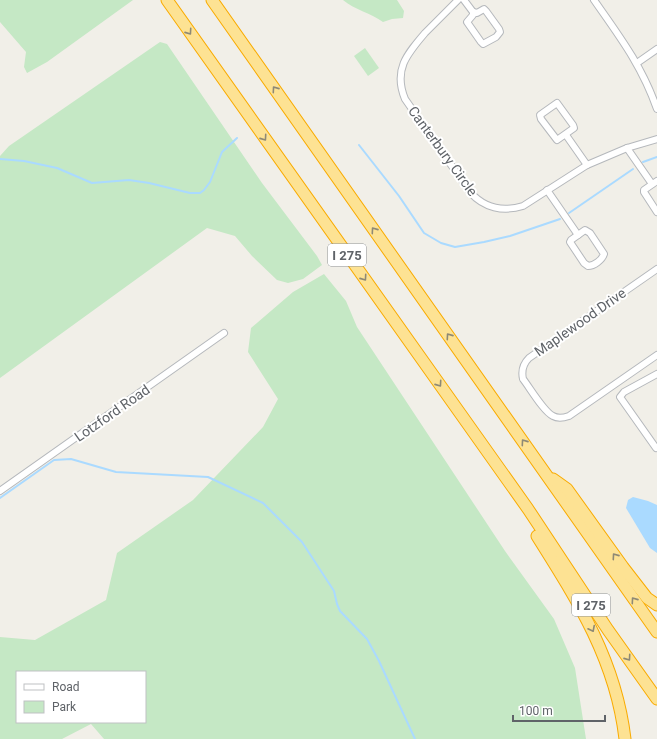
<svg xmlns="http://www.w3.org/2000/svg" width="657" height="739" font-family="Roboto,sans-serif">
<rect width="100%" height="100%" fill="#f1efe8"/>
<!-- green -->
<g fill="#c5e8c5" fill-rule="evenodd">
<polygon points="0,0 133,0 47,62 27,73 24,67 26,52 0,22"/>
<path d="M343,0H397L404,11L403,18L392,19L383,22C371,13 355,10 343,0Z"/>
<polygon points="160,42 167,44 262,183 317,256 322,265 303,279 288,283 277,280 252,256 235,236 207,228 0,378 0,156 9,146"/>
<polygon points="365,48 379,68 368,76 354,56"/>
<path d="M324,274L346,301L357,327L505,551L554,619L575,668L586,739H104L91,724L62,739H0V637L35,640L106,600L117,553L193,500L263,427L278,399L248,352L251,328L293,292ZM17,672H145V722H17Z"/>
</g>
<!-- water -->
<polygon fill="#aadaff" points="633,497 648,501 657,505 657,553 650,548 626,508 628,500"/>
<g fill="none" stroke-linecap="round" stroke-linejoin="round">
<!-- stream -->
<g stroke="#aadaff" stroke-width="2">
<polyline points="359,145 399,196 424,233 441,243 455,247 484,242 510,236 560,219"/>
<polyline points="0,159 24,161 57,168 92,183 129,180 149,183 190,193 200,193 204,190 210,182 222,152 237,138"/>
<polyline points="643,162 657,157"/>
<polyline points="569,213 633,169"/>
<polyline points="0,498 54,460 71,459 116,472 208,477 263,503 302,542 334,591 337,604 340,611 367,639 379,661 415,739"/>
</g>
<!-- minor casing -->
<g stroke="#b5b8bc" stroke-width="8">
<g id="minor">
<path d="M458,0C447,11 436,22 425,33C407,54 393,70 405,99L470,192C484,208 503,212 523,206L587,165L627,148L657,139"/>
<polyline points="464,0 473,12"/>
<path d="M594,0C620,37 642,66 657,109"/>
<polygon points="484,9 486,11 499,29 500,32 496,37 483,44 481,42 467,22 473,15 473,12 477,13"/>
<polyline points="637,63 657,49"/>
<polygon points="557,103 573,125 574,128 557,140 541,119 540,115"/>
<polyline points="566,135 587,165"/>
<polyline points="627,148 652,184"/>
<polyline points="657,181 644,190 644,192 657,212"/>
<polyline points="547,190 578,235"/>
<path d="M585,230L590,233L604,254C602,260 594,266 588,266L584,263L570,242L571,240Z"/>
<path d="M657,269L529,358C523,364 521,370 523,379C530,388 544,412 553,416C558,419 563,418 569,416L657,355"/>
<polyline points="656,448 620,397 624,392 657,374"/>
<polyline points="0,491 224,333"/>
</g>
</g>
<!-- motorway casing -->
<g stroke="#f9ab00" stroke-width="13">
<g id="motorway">
<polyline points="167,0 528,509 608,630 657,699"/>
<polyline points="212,0 657,632"/>
<polyline points="553,479 567,489 623,567 647,598 657,605"/>
<path d="M537,536C578,601 616,661 625,739"/>
</g>
</g>
<!-- minor -->
<use href="#minor" stroke="#fff" stroke-width="6"/>
<!-- motorway -->
<use href="#motorway" stroke="#fde293" stroke-width="11"/>
</g>
<!-- one-way arrows -->
<defs><path id="oneway-chevron" d="M-2-3.5L2.5 0L-2 3.5" fill="none" stroke-width="1.6" stroke-linecap="round" stroke-linejoin="round"/></defs>
<g stroke="#8e8975">
<use href="#oneway-chevron" transform="translate(189 32) rotate(55)"/>
<use href="#oneway-chevron" transform="translate(275 89) rotate(-125)"/>
<use href="#oneway-chevron" transform="translate(264 138) rotate(55)"/>
<use href="#oneway-chevron" transform="translate(374 230) rotate(-125)"/>
<use href="#oneway-chevron" transform="translate(364 278) rotate(55)"/>
<use href="#oneway-chevron" transform="translate(449 336) rotate(-125)"/>
<use href="#oneway-chevron" transform="translate(439 384) rotate(55)"/>
<use href="#oneway-chevron" transform="translate(524 442) rotate(-125)"/>
<use href="#oneway-chevron" transform="translate(615 556) rotate(-125)"/>
<use href="#oneway-chevron" transform="translate(634 600) rotate(-125)"/>
<use href="#oneway-chevron" transform="translate(592 629) rotate(63)"/>
<use href="#oneway-chevron" transform="translate(628 658) rotate(55)"/>
</g>
<g text-anchor="middle" dominant-baseline="central" stroke-width="4" stroke-linejoin="round" paint-order="stroke">
<!-- shield labels -->
<g fill="#fff" stroke="#8f9295" stroke-width="1">
<rect x="328" y="244" width="38" height="22" rx="3"/>
<rect x="572" y="594" width="38" height="22" rx="3"/>
</g>
<g font-size="13" font-weight="bold" fill="#5f6368">
<text x="347" y="255">I 275</text>
<text x="591" y="605">I 275</text>
</g>
<!-- street labels -->
<g font-size="14" fill="#5f6368" stroke="#fff">
<text transform="translate(443 151) rotate(54)">Canterbury Circle</text>
<text transform="translate(580 322) rotate(-35)">Maplewood Drive</text>
<text transform="translate(112 413) rotate(-35)">Lotzford Road</text>
</g>
</g>
<!-- legend -->
<rect x="16" y="671" width="130" height="52" fill="#ffffff" stroke="#bfc1c3"/>
<rect x="24" y="684" width="20" height="6" fill="#ffffff" stroke="#bfc1c3"/>
<text x="52" y="691" font-size="12" fill="#5f6368">Road</text>
<rect x="24" y="701" width="20" height="12" fill="#c5e8c5" stroke="#bfc1c3"/>
<text x="52" y="711" font-size="12" fill="#5f6368">Park</text>
<!-- scale -->
<path d="M513 715v6h92v-6" fill="none" stroke="#5f6368" stroke-width="2"/>
<text x="519" y="715" font-size="12" fill="#5f6368" stroke="#ffffff" stroke-width="3" paint-order="stroke">100 m</text>
</svg>
